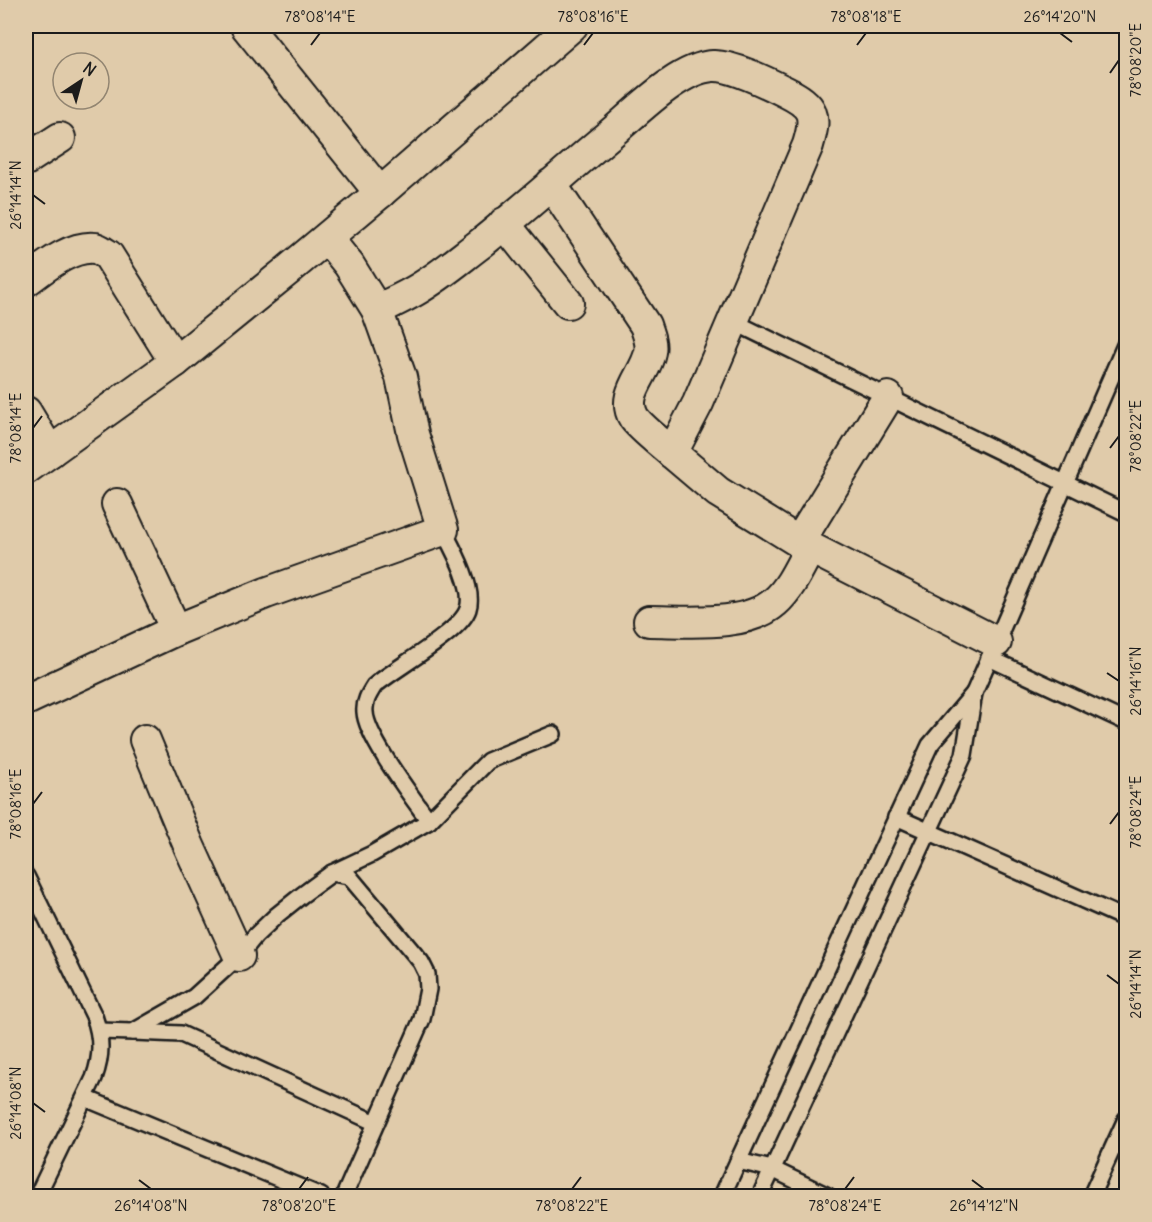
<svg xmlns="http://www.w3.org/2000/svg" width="1152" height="1222" font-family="Delius,sans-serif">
<rect width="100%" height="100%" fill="#e0cbaa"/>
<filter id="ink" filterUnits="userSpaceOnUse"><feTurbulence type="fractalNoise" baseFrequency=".0167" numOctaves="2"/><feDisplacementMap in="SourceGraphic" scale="12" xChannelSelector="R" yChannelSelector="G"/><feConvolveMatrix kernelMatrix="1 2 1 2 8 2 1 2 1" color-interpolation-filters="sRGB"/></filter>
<g filter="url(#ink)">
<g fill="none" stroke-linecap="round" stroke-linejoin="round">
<!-- lane casing -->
<g stroke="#1c1c1c" stroke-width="20">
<g id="lane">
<polyline points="732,321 1126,513"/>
<path d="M443,530C453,549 475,588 468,609C461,632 395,668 374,686C369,694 364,702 365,712C366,737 413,798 429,821L488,761L553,734"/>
<polyline points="989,658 1126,722"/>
<polyline points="896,817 1126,919"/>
<polyline points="332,873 349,876 421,962 427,974 428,989 422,1019 344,1196"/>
<path d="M26,876L94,1016C102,1038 102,1056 94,1078L37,1196"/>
<polyline points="99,1031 133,1032 194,997 239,956 255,936 277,915 302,895 332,873 372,854 429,821"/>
<polyline points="133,1032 181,1034 376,1123"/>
<polyline points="85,1098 321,1196"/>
<polyline points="738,1161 772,1169 828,1196"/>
<polyline points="722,1196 930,745 974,693"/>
<polyline points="760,1196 964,755 974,693 1126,343"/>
<polyline points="1091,1196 1126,1119"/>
</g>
</g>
<!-- street casing -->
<g stroke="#1c1c1c" stroke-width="34">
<g id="street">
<polyline points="246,26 380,193"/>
<polyline points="26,160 60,138"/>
<polyline points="504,223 568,303"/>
<path d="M26,281C44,268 71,245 95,248C100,249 104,253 108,255L175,362"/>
<path d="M377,310C391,303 405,297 418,289C440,276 460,259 480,244C524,209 566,171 609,135C636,113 678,68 713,66C732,65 768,83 786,92C814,106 817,115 808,145L698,403L672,453C662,444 641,428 634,418C620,395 646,374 650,352C652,343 648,334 645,325L551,184"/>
<polyline points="26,412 50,452"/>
<polyline points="672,453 718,492 799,542 996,642"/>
<polyline points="26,469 175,362 287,271 380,193 572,26"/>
<polyline points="799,542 888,397"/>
<path d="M649,621C686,621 746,628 775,602C791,588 800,566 810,548"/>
<polyline points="176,630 266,593 443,530 413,434 401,377 377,310 349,265 327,238"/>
<polyline points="26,700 176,630 117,504"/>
<polyline points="145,740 189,846 239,956"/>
</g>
</g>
<!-- lane -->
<use href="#lane" stroke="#e0cbaa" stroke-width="15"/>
<!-- street -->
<use href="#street" stroke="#e0cbaa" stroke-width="30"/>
</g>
</g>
<!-- ticks -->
<path fill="none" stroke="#1c1c1c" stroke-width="2" d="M1060,33L1072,42M311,45L320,33M584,45L593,33M857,45L866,33M1110,73L1119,60M33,195L45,204M33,428L42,416M1110,448L1119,436M1107,673L1119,681M33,804L42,792M1110,824L1119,812M1107,975L1119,984M33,1103L45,1112M139,1180L151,1189M972,1180L984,1189M299,1189L308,1177M572,1189L581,1177M845,1189L854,1177"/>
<!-- margin -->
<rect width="1152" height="1222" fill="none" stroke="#e0cbaa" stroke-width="66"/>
<!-- north arrow -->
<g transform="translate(81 81) rotate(36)"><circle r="28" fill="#e0cbaa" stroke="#928571" stroke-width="1.5"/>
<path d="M0-4.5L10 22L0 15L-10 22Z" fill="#1c1c1c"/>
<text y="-9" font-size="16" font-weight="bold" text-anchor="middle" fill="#1c1c1c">N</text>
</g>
<rect x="33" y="33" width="1086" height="1156" fill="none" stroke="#1c1c1c" stroke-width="2"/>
<g font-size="15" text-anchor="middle" fill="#1c1c1c">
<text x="320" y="22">78°08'14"E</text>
<text x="593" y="22">78°08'16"E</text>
<text x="866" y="22">78°08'18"E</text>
<text x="1060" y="22">26°14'20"N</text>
<text transform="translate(1136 60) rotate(-90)" y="5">78°08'20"E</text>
<text transform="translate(16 195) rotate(-90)" y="5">26°14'14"N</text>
<text transform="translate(16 428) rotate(-90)" y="5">78°08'14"E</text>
<text transform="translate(1136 436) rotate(-90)" y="5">78°08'22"E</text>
<text transform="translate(1136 681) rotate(-90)" y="5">26°14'16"N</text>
<text transform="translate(16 804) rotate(-90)" y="5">78°08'16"E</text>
<text transform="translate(1136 812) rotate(-90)" y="5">78°08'24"E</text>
<text transform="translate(1136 984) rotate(-90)" y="5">26°14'14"N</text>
<text transform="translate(16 1103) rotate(-90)" y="5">26°14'08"N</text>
<text x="151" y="1211">26°14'08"N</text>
<text x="299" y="1211">78°08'20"E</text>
<text x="572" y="1211">78°08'22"E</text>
<text x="845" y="1211">78°08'24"E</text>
<text x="984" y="1211">26°14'12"N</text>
</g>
</svg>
